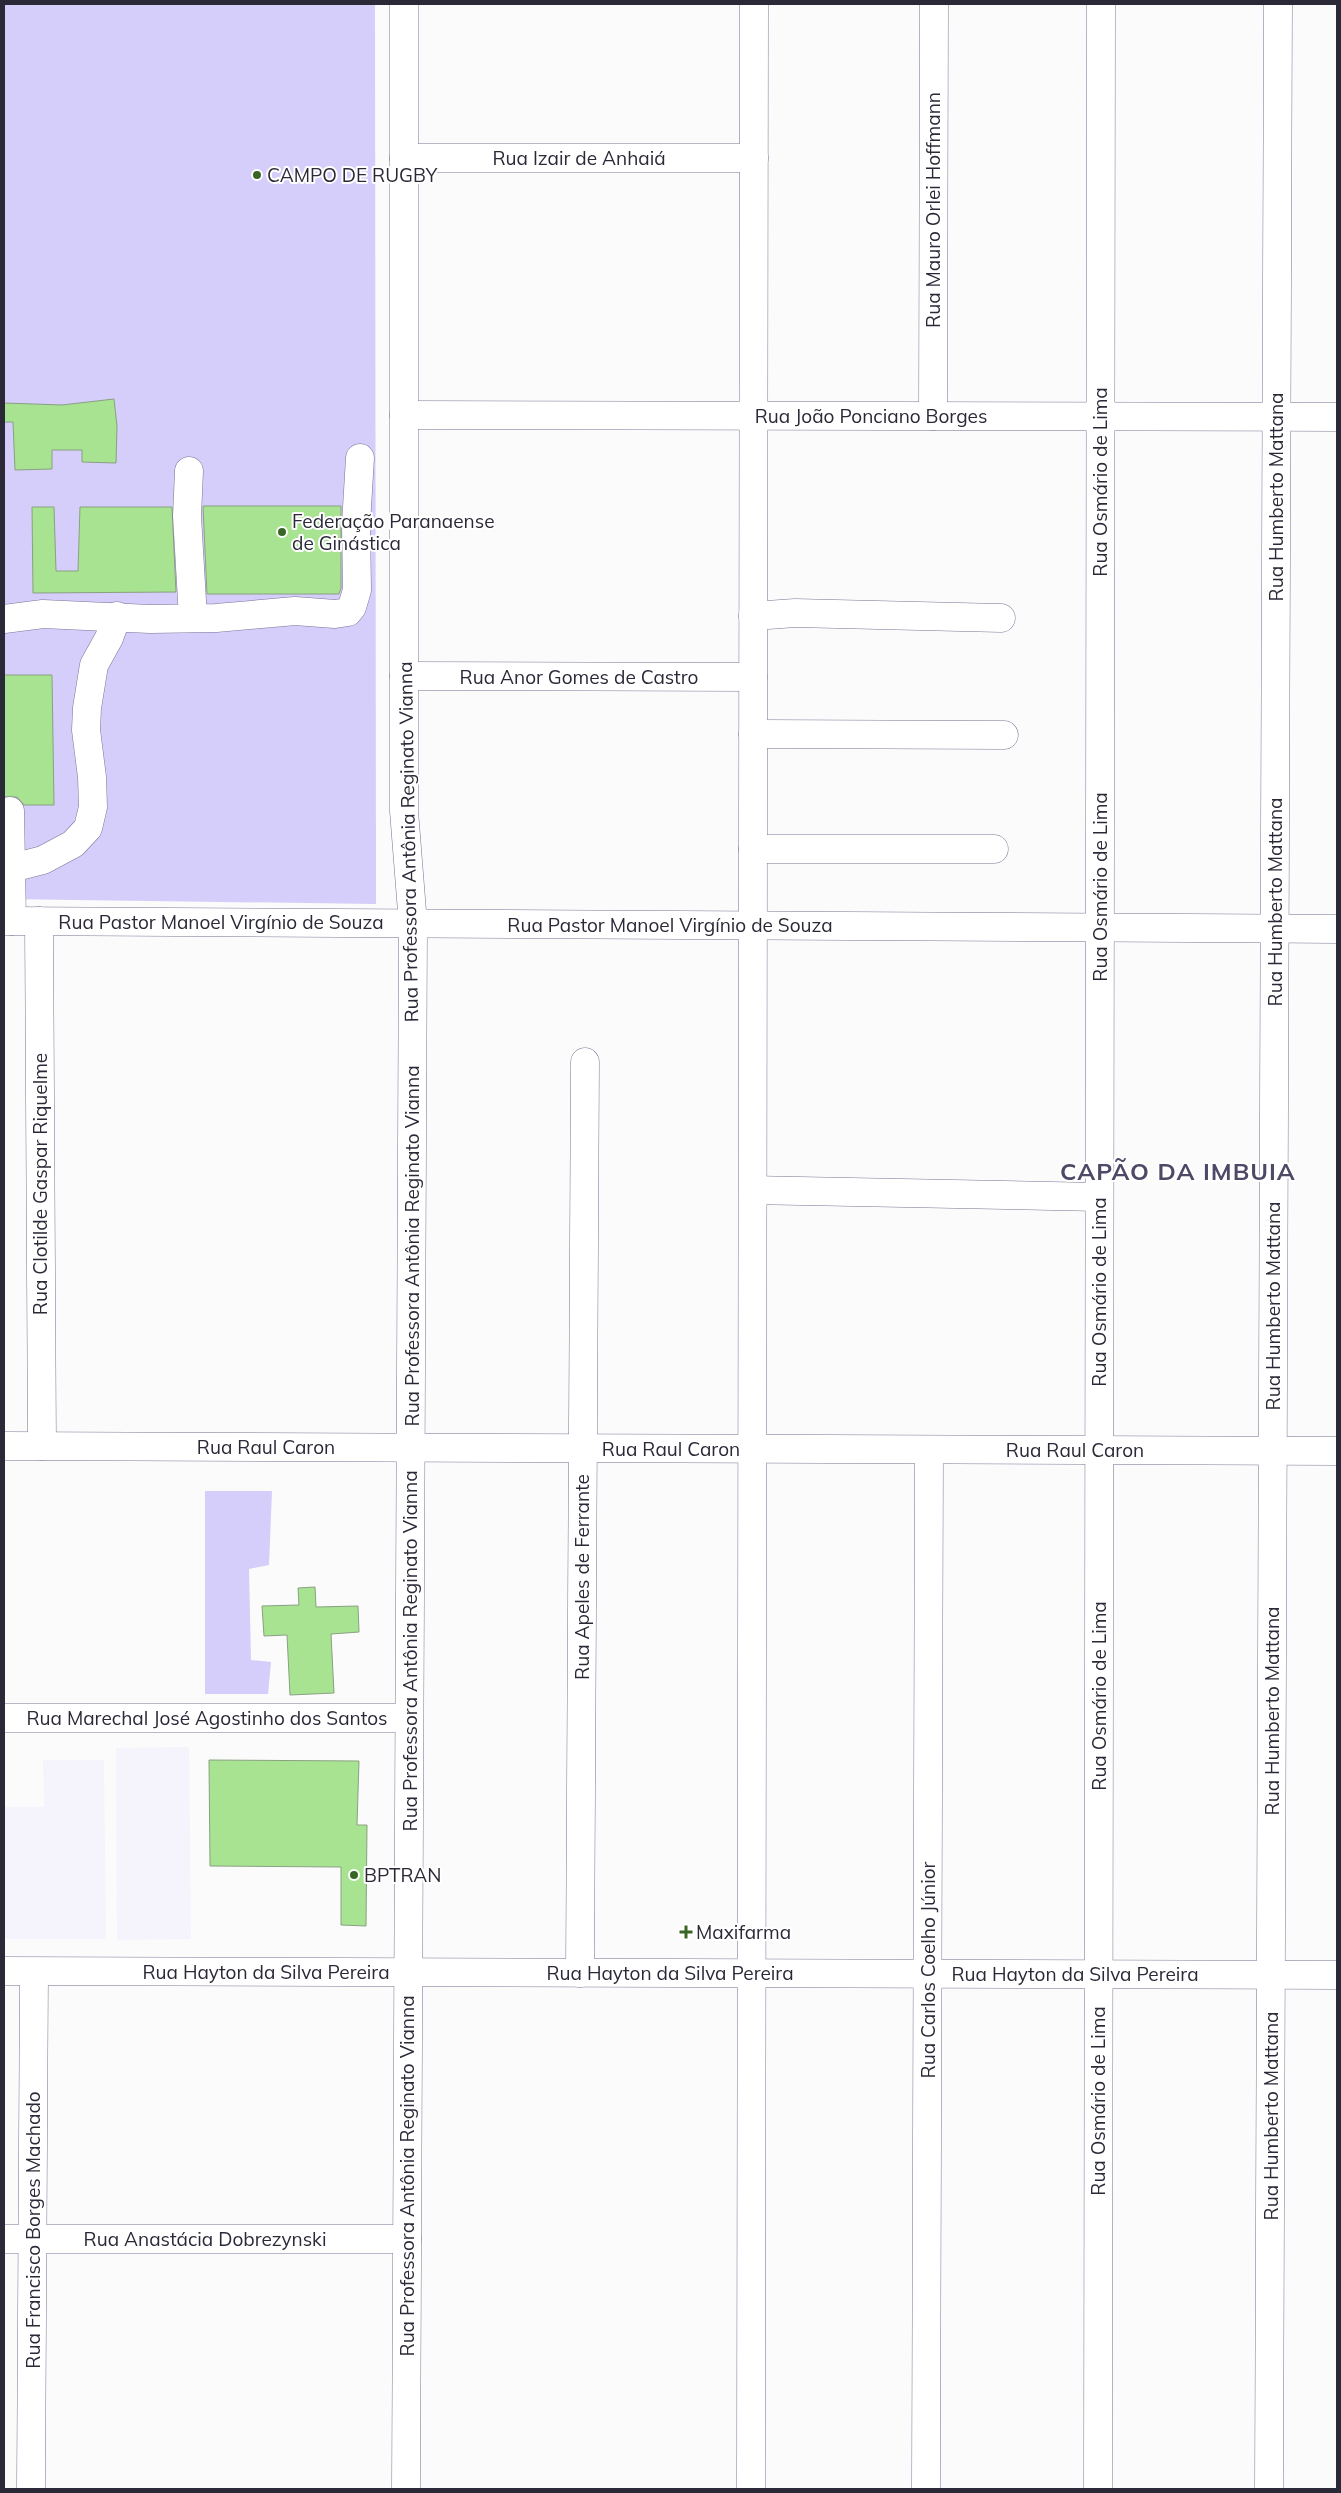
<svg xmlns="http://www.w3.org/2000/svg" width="1341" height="2493" font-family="Mulish,sans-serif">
<rect width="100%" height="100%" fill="#fbfbfb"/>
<!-- built -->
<g fill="#f5f3fc">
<polygon points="189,1747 191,1939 117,1940 116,1748"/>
<polygon points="43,1760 104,1760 106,1939 4,1939 4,1807 44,1807"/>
</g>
<!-- green -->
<g fill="#d5cdfa">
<polygon points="4,4 375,4 376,904 4,899"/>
<polygon points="205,1491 272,1491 269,1565 249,1569 251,1660 271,1662 268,1694 205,1694"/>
</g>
<!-- building -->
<g fill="#a8e392" stroke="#8aa082">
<polygon points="114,399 117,426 116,463 82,462 82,450 52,450 52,469 15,470 13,422 4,422 4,403 62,405"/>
<polygon points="203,506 341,506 341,588 339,594 207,594"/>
<polygon points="32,507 54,507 56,571 78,571 80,507 172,507 176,592 33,593"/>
<polygon points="4,675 52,675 54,805 24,805 17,797 4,797"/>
<polygon points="315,1587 316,1607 358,1606 359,1632 331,1634 334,1693 290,1695 287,1635 264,1636 262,1606 299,1605 298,1588"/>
<polygon points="209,1760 359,1761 357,1825 367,1825 366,1926 341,1925 341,1867 210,1866"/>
</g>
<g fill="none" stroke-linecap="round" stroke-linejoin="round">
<!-- minor casing -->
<g stroke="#7a7495" stroke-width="29">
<g id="minor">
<polyline points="404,4 404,811 413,924 406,2489"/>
<polyline points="404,158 754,158"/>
<polyline points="404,415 1337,417"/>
<polyline points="933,416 934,4"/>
<polyline points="189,471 187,516 193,618"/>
<polyline points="753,616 795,613 1001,618"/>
<polyline points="4,619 43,614 150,619 216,618 295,611 335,614 348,612 352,607 357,590 356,524 360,458"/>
<polyline points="404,676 753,677"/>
<polyline points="753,734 1004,735"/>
<polyline points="10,811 12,921"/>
<polyline points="753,849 994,849"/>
<polyline points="4,870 43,860 73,844 88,828 93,807 92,777 86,730 87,708 94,665 109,638 117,616"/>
<polyline points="4,921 1337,929"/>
<polyline points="39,921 42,1446"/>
<polyline points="753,1190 1099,1197"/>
<polyline points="4,1446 1337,1451"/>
<polyline points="4,1718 409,1718"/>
<polyline points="4,1971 1337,1975"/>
<polyline points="580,1973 585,1062"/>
<polyline points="4,2239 407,2239"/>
<polyline points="31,2489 34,1972"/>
<polyline points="751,2489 754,4"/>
<polyline points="926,2489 929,1450"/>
<polyline points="1098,2489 1101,4"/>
<polyline points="1269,2489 1278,4"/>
</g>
</g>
<!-- minor -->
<use href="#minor" stroke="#fff" stroke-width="28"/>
</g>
<!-- markers -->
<g fill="#386625" stroke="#fff" stroke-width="2">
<circle cx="257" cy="175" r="5"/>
<circle cx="282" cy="532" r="5"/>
<circle cx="354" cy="1875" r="5"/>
<path d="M683.5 1924.5h5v5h5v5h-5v5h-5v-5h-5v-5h5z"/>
</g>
<g text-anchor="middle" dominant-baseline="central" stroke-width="4" stroke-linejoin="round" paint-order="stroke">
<!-- street labels -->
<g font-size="19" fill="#2b2937" stroke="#fff">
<text x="579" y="158">Rua Izair de Anhaiá</text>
<text transform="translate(933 210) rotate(-90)">Rua Mauro Orlei Hoffmann</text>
<text x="871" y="416">Rua João Ponciano Borges</text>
<text transform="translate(1100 482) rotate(-90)">Rua Osmário de Lima</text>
<text transform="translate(1276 497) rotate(-90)">Rua Humberto Mattana</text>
<text x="579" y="677">Rua Anor Gomes de Castro</text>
<text transform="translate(408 842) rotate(-91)">Rua Professora Antônia Reginato Vianna</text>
<text transform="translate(1100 887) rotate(-90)">Rua Osmário de Lima</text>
<text transform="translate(1275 902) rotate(-90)">Rua Humberto Mattana</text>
<text x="221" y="922">Rua Pastor Manoel Virgínio de Souza</text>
<text x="670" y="925">Rua Pastor Manoel Virgínio de Souza</text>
<text transform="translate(40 1184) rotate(-90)">Rua Clotilde Gaspar Riquelme</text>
<text transform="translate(412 1246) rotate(-90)">Rua Professora Antônia Reginato Vianna</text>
<text transform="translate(1099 1292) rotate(-90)">Rua Osmário de Lima</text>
<text transform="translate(1273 1306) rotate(-90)">Rua Humberto Mattana</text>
<text x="266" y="1447">Rua Raul Caron</text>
<text x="671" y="1449">Rua Raul Caron</text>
<text x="1075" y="1450">Rua Raul Caron</text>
<text transform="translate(582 1577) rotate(-90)">Rua Apeles de Ferrante</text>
<text transform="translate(410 1651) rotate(-90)">Rua Professora Antônia Reginato Vianna</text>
<text transform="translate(1099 1696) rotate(-90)">Rua Osmário de Lima</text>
<text transform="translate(1272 1711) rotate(-90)">Rua Humberto Mattana</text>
<text x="207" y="1718">Rua Marechal José Agostinho dos Santos</text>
<text transform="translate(928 1970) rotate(-90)">Rua Carlos Coelho Júnior</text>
<text x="266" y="1972">Rua Hayton da Silva Pereira</text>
<text x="670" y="1973">Rua Hayton da Silva Pereira</text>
<text x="1075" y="1974">Rua Hayton da Silva Pereira</text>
<text transform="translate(1098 2101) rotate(-90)">Rua Osmário de Lima</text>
<text transform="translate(1271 2116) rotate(-90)">Rua Humberto Mattana</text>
<text transform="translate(407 2176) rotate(-90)">Rua Professora Antônia Reginato Vianna</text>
<text transform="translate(33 2230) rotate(-90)">Rua Francisco Borges Machado</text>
<text x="205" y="2239">Rua Anastácia Dobrezynski</text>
</g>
<!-- poi labels -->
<g font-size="19" fill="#2b2937" stroke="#fff" text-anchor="start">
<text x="267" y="175">CAMPO DE RUGBY</text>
<text x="292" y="521">Federação Paranaense<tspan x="292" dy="22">de Ginástica</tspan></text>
<text x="364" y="1875">BPTRAN</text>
<text x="696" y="1932">Maxifarma</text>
</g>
<!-- district labels -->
<g font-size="24" font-weight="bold" letter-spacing="1" fill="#4f4967" stroke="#fff">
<text x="1178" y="1171">CAPÃO DA IMBUIA</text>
</g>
</g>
<!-- border -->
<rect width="1341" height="2493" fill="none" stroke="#2b2937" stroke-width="10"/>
</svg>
